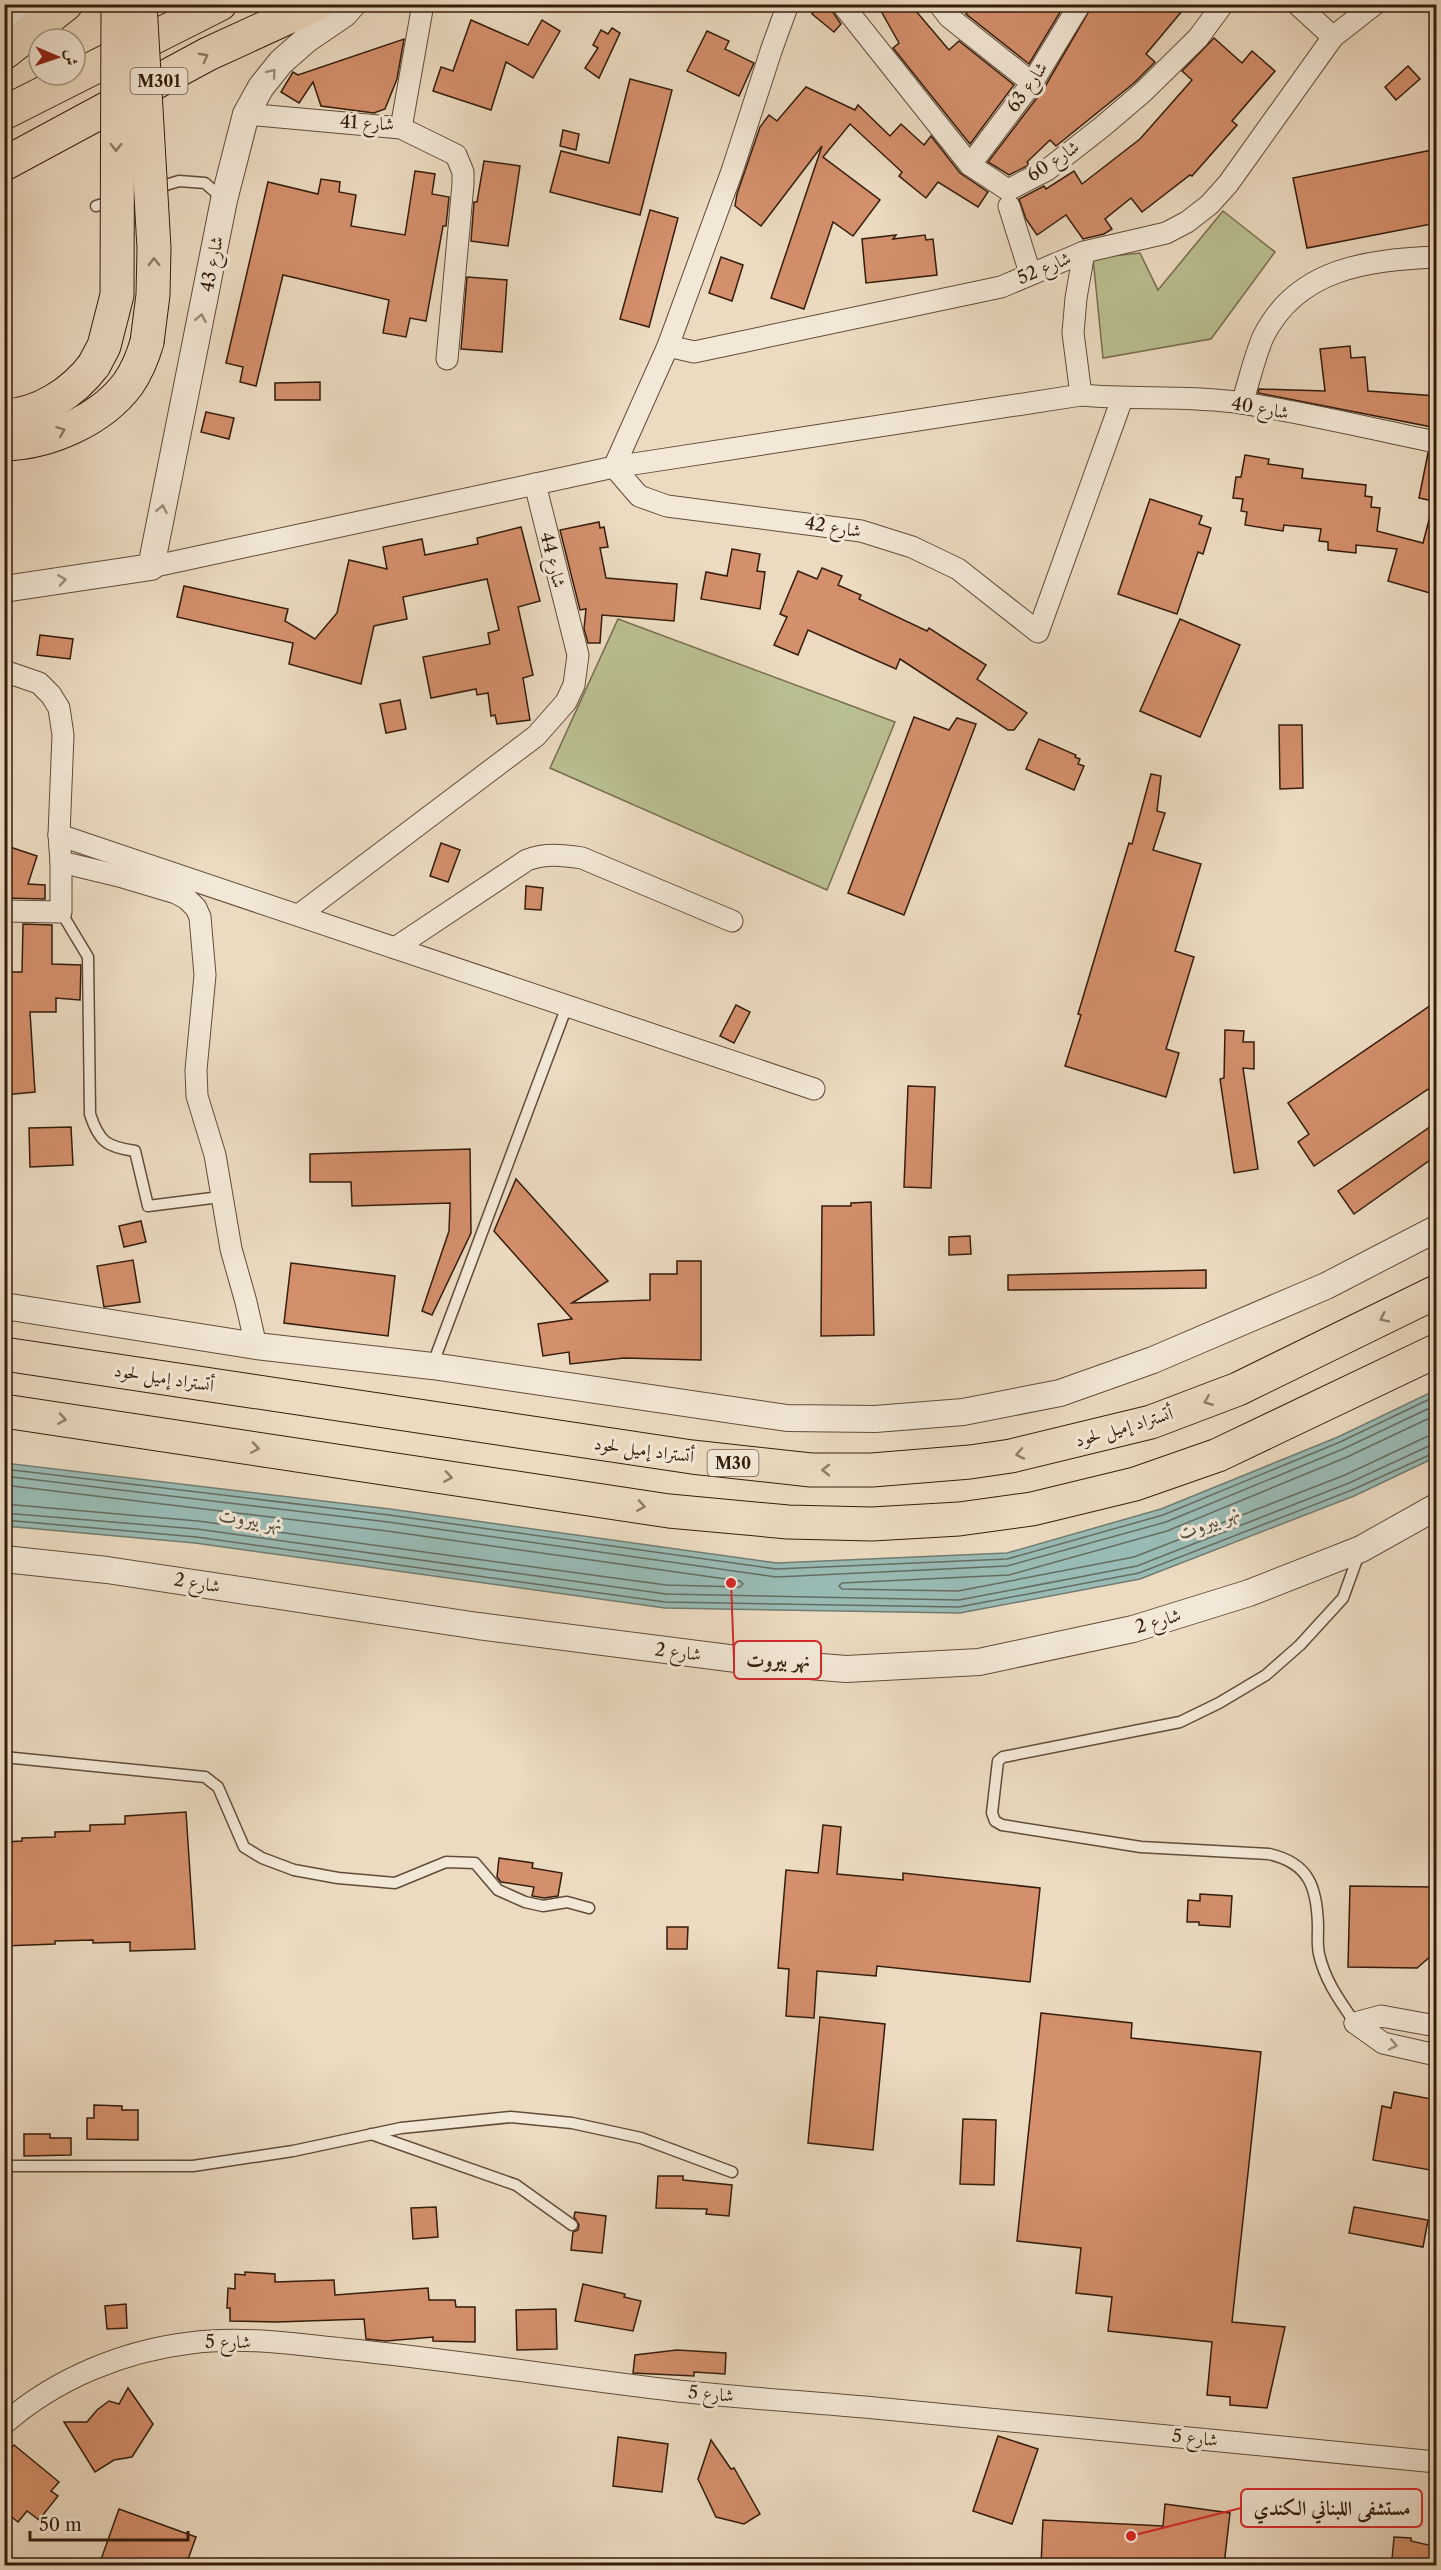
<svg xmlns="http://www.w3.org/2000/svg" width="1441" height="2570" font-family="'Libre Caslon Text',Amiri,serif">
<rect width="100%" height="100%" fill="#ecdbc1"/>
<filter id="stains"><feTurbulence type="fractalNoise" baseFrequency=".00333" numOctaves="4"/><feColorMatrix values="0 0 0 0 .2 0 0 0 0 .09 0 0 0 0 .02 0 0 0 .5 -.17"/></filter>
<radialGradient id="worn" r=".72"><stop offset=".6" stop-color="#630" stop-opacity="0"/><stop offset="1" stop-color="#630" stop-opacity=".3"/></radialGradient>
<!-- green -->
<g fill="#babf91" stroke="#776e4e" stroke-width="1.5">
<polygon points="1223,211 1275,252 1211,339 1103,358 1093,258 1140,253 1158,290"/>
<polygon points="618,619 895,722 827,890 550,768"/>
</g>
<!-- water -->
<polygon fill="#99bbb5" stroke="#717c71" stroke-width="1.5" points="1436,1390 1436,1457 1354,1496 1140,1579 960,1613 665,1608 195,1543 5,1526 5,1463 390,1509 777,1563 1007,1553 1161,1509 1338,1437"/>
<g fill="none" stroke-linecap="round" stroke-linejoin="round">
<!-- shore -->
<g stroke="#666c60" stroke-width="1.5">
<polyline points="1436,1415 1347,1457 1167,1531 1009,1575 842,1583 839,1586 842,1589 958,1591 1134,1557 1345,1475 1426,1437 1436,1435"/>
<polyline points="4,1469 389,1515 776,1569 1007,1559 1163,1515 1340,1442 1436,1396"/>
<polyline points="4,1476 388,1522 776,1577 1007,1566 1166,1522 1343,1449 1436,1405"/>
<polyline points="4,1485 387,1531 740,1581 743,1584 740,1587 666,1585 198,1521 4,1504"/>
<polyline points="4,1513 197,1529 666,1594 959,1600 1137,1566 1349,1483 1429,1446 1436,1444"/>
<polyline points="4,1520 196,1537 665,1602 959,1607 1139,1573 1352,1490 1436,1452"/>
</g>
</g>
<!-- building -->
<g fill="#d48f6c" stroke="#341d0b" stroke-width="1.5">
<polygon points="820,4 826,4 830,8 841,24 834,32 812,14"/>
<polygon points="877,4 910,4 949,50 959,41 1014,85 970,144 893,48 899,43"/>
<polygon points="972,4 1065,4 1029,64 966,14"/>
<polygon points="1093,4 1188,4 1146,54 1155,62 1134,83 1056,146 1050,140 1027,162 1029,165 1009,175 988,162 1043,90"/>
<polygon points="471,20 528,45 542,20 560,31 533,78 506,62 491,110 433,91 441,67 453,71"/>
<polygon points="612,28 620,33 599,78 585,68 598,48 593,45 601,30 608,34"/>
<polygon points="707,31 729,41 725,49 754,63 739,96 687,71"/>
<polygon points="1214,38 1242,63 1252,51 1275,71 1232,121 1237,125 1192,176 1190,175 1142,212 1131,198 1105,219 1112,229 1104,234 1083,239 1066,215 1037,235 1026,219 1019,199 1044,186 1046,189 1074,171 1082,184 1140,139 1192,80 1182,71"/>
<polygon points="404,39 397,79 385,109 374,113 321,106 313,82 299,103 281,92 293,72 298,75"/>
<polygon points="1408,66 1420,79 1396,100 1385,87"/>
<polygon points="630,79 672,90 640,215 550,192 561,151 609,163"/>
<polygon points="806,87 855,110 858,105 890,136 901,124 924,145 931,136 960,173 988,192 978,207 938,182 926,198 899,176 902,172 850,124 823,157 880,200 853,236 833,222 804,309 771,298 822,146 761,226 735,206 737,194 760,127 769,115 777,121"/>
<polygon points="563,130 579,134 576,150 560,146"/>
<polygon points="1437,149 1437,223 1307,248 1293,178"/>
<polygon points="484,161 520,166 508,246 471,241 474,202 477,202"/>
<polygon points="415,171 435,174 432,194 449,197 446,226 443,226 426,321 410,318 406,337 383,333 389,300 283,275 256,386 240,382 243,367 226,363 268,182 318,194 321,179 340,182 339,192 356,195 351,226 405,235"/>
<polygon points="650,210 678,218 649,327 620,319"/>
<polygon points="896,235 893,239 925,235 926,240 933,239 937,275 866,283 862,239"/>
<polygon points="721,257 743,265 732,301 709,293"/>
<polygon points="467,277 507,280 502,352 461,349"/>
<polygon points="1350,346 1351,358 1365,357 1368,391 1437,396 1437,428 1258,393 1259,389 1325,391 1320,349"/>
<polygon points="320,382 320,400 275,400 275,383"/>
<polygon points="206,412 234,418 229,439 201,432"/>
<polygon points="1428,453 1437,454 1437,502 1419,498"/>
<polygon points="1245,455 1269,459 1268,464 1303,469 1302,478 1366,485 1365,496 1372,497 1371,507 1380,508 1377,531 1423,543 1431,512 1437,513 1437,595 1388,581 1397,549 1356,545 1356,553 1328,550 1328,542 1319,541 1321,529 1284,525 1283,531 1245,525 1247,512 1241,511 1243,499 1233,498 1236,477 1241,477"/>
<polygon points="1150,499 1202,516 1199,524 1211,528 1203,554 1198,552 1177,614 1118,594"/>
<polygon points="599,522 600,528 604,527 608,547 600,548 606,578 677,584 674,621 602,615 600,643 588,643 584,629 586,609 580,610 560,530"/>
<polygon points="521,527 540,601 518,607 533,675 523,678 530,720 497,724 495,715 491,716 488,693 477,695 476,689 431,698 423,657 490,644 488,633 499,630 487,579 403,597 407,619 374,626 361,684 289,664 293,643 177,617 184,586 288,609 285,621 315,639 337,613 349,560 387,569 383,547 422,539 425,555 478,544 477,538"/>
<polygon points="732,549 760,554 757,571 765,572 760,609 701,599 706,572 727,576"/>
<polygon points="822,568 842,576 838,585 861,595 859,599 927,631 929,628 986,665 977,679 1027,713 1014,730 1008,730 900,659 896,669 808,630 798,655 774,645 787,617 780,614 798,571 817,579"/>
<polygon points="1180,619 1240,645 1200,737 1140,711"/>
<polygon points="40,635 73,639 70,659 37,655"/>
<polygon points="400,700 406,729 386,733 380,704"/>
<polygon points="914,717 949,730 957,718 976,724 904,915 848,893"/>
<polygon points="1279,725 1302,725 1303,788 1280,789"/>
<polygon points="1039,739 1076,755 1075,757 1080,759 1078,764 1084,766 1074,790 1026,769"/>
<polygon points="1151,774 1161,776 1157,811 1165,813 1153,850 1201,864 1175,951 1194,957 1166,1049 1179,1053 1166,1097 1065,1066 1081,1015 1078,1014 1129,843 1132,844"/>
<polygon points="441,843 460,850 448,882 430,876"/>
<polygon points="4,845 37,856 28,884 45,885 45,899 4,898"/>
<polygon points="526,886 543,888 541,910 525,909"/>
<polygon points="23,924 52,925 52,964 81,965 80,1000 56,998 56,1012 30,1012 35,1092 4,1095 4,1031 10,1031 9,972 22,972"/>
<polygon points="1437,1001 1437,1083 1314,1166 1298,1142 1309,1134 1288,1103"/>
<polygon points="736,1005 750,1012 734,1043 720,1036"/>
<polygon points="1225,1030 1244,1031 1243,1042 1254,1042 1254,1069 1243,1068 1258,1169 1234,1173 1220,1079 1224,1078"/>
<polygon points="908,1086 935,1087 931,1188 904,1187"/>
<polygon points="1437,1122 1437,1155 1354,1214 1338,1191"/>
<polygon points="71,1127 73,1165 30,1167 29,1128"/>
<polygon points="470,1149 471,1233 432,1315 422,1311 449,1231 450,1203 352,1206 351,1182 310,1182 310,1154"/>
<polygon points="516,1179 608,1281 572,1303 650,1300 650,1274 677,1274 677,1261 701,1261 701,1360 624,1358 570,1364 569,1352 543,1356 538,1324 572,1319 494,1231"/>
<polygon points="871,1202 874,1335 821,1336 822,1206 851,1206 851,1203"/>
<polygon points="141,1221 146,1242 124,1247 119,1226"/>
<polygon points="970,1236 971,1254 949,1255 949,1237"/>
<polygon points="133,1260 140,1302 104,1307 97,1266"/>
<polygon points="291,1263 395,1276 388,1336 284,1323"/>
<polygon points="1206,1270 1206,1288 1008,1290 1008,1275"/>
<polygon points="186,1812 195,1949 130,1951 130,1942 93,1943 93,1940 55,1941 55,1944 4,1946 4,1842 22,1841 22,1838 55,1837 55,1832 90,1831 90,1825 125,1824 125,1816"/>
<polygon points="823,1825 841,1827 837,1874 903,1880 903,1873 1040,1888 1030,1982 877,1966 876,1976 817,1971 814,2018 786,2016 789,1969 778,1968 786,1870 818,1873"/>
<polygon points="499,1858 533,1863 532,1868 562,1873 558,1896 544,1898 532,1896 534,1887 501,1882 497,1877"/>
<polygon points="1350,1886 1432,1887 1431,1956 1417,1968 1348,1967"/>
<polygon points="1200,1894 1232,1896 1230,1927 1199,1925 1199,1922 1187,1922 1188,1900 1200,1901"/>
<polygon points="667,1927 688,1927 687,1949 667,1949"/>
<polygon points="1041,2013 1132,2023 1131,2038 1261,2052 1232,2322 1285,2327 1267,2408 1230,2405 1230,2397 1207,2395 1212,2342 1108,2331 1112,2297 1076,2293 1081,2248 1017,2241"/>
<polygon points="820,2017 885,2024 873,2150 808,2143"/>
<polygon points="1394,2092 1437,2100 1437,2131 1430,2170 1373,2160 1382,2106 1391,2108"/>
<polygon points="94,2105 122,2106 122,2110 138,2110 138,2140 87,2139 87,2118 94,2118"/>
<polygon points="963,2119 996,2120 994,2185 960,2184"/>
<polygon points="24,2134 50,2134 50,2138 71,2138 71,2155 24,2156"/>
<polygon points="658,2176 683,2176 683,2180 732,2185 729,2216 706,2214 707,2209 656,2208"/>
<polygon points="436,2207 438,2237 413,2239 411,2208"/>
<polygon points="1354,2207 1428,2220 1423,2247 1349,2233"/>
<polygon points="575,2212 606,2216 602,2253 571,2250 573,2232 578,2230 579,2225 574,2217"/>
<polygon points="245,2272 275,2274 275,2282 334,2280 335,2295 428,2288 429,2300 455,2300 456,2307 475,2307 475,2342 433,2341 433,2337 386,2341 366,2339 364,2319 277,2322 230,2321 230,2308 227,2308 228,2288 235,2289 235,2274 245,2275"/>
<polygon points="583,2284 625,2294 624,2297 641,2301 633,2331 575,2321"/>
<polygon points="126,2304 127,2328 107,2329 105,2306"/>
<polygon points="556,2309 557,2349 517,2350 516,2310"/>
<polygon points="677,2350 726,2353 725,2374 694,2372 694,2376 633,2373 635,2355"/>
<polygon points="128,2388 153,2424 132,2457 114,2460 95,2472 64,2422 87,2422 97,2410 109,2401 119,2404"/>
<polygon points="998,2436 1038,2449 1012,2524 973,2511"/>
<polygon points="618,2437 668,2444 662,2492 613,2486"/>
<polygon points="711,2440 731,2469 734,2468 760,2514 744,2524 716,2517 698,2479"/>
<polygon points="14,2445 59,2482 51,2491 58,2496 39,2520 27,2511 18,2522 4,2511 4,2456"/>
<polygon points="1165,2504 1230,2513 1224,2565 1160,2565 1162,2562 1094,2559 1094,2565 1041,2565 1043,2520 1163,2526"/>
<polygon points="119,2509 196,2537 186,2565 99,2565"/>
<polygon points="1394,2537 1411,2538 1411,2541 1437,2547 1437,2565 1417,2565 1417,2562 1392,2560"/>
</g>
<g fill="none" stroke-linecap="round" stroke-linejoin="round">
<!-- service casing -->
<g stroke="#624c38" stroke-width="13">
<g id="service">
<polyline points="96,206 179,181 205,183 224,200"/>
<path d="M61,912L88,957L90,1114C99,1142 107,1147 135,1151L148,1206L220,1197"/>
<polyline points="432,1366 567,1006"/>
<polyline points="4,1757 205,1777 218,1787 244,1847 262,1858 294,1870 338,1878 395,1883 446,1862 475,1863 498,1890 525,1902 543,1906 567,1902 589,1908"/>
<path d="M1355,2023C1340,2001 1325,1981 1319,1954C1317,1945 1318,1935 1318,1926C1317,1887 1309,1863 1269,1854L1141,1847L1002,1825L995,1821L992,1813L998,1761L1003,1757L1180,1722L1219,1703L1266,1675L1300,1645L1343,1598L1360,1551"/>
<polyline points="371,2134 516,2185 572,2225"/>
<polyline points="4,2166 193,2166 293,2151 401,2128 511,2117 572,2123 641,2138 732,2172"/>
</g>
</g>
<!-- minor casing -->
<g stroke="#624c38" stroke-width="23">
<g id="minor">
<polyline points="788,4 771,51 732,171 668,346 614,467 639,496 667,506 861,531 912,547 958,569 1038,632 1122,399"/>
<polyline points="842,4 970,165 1008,190 1047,170 1102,127 1143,92 1198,38 1223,4"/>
<polyline points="939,4 949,17 1032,83"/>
<polyline points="1297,4 1333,37"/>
<polyline points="246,114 401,128 456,155 463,172 463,184 447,359"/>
<polyline points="401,128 423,4"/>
<polyline points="970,165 1032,83 1080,4"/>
<polyline points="1009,206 1030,273"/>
<polyline points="668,346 694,352 1001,287 1084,252 1166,233 1187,222 1209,205 1228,184 1333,37 1375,4"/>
<polyline points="1081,395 1073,333 1076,298 1084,252"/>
<path d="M1242,403C1249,382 1254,358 1263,337C1297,268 1368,260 1436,257"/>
<path d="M151,567L614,467L1081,395C1135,400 1188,395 1242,403C1307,413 1372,429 1436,442"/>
<polyline points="4,671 39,683 51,695 59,708 63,735 59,835 61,862 119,876 176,893 187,899 196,908 200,917 205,975 196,1070 197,1096 215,1155 231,1249 246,1302 256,1346"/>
<polyline points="59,835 814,1089"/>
<polyline points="4,911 61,912 61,862"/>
<polyline points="299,915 536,736 566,702 574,685 578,655 535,484"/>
<path d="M395,948L527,860C546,853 562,855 582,858L732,921"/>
<polyline points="1355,2023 1383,2043 1436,2055"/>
<polyline points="1355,2023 1381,2016 1436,2026"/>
<path d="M4,2424C55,2379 123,2351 190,2343C240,2336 294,2344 343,2349C455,2360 566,2378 678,2391C743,2398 809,2402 875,2408C1062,2425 1249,2444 1436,2462"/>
</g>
</g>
<!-- tertiary casing -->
<g stroke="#624c38" stroke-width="28">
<g id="tertiary">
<polyline points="4,16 19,4"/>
<polyline points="4,589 151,567 224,200 246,114 261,87 281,62 306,40 344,14 353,4"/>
<polyline points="4,1306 256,1346 432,1366 787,1418 875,1419 963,1412 1060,1393 1153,1360 1326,1286 1436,1229"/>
<polyline points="4,1559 107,1570 478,1626 760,1662 846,1669 979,1662 1133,1629 1249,1593 1361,1549 1436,1507"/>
</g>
</g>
<!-- motorway casing -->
<g stroke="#341d0b" stroke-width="35">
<g id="motorway">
<polyline points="4,53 66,4"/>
<polyline points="4,113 220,4"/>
<polyline points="4,164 208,54 317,4"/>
<path d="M4,416C39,415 74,392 94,365"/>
<path d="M4,444C49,443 101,420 128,384C137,371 143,356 147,342"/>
<polyline points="4,1354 692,1457 811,1470 872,1470 970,1462 1011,1456 1151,1422 1238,1389 1436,1292"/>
<polyline points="4,1411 669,1511 788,1522 872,1524 959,1519 1032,1509 1135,1484 1218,1455 1436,1351"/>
</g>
</g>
<!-- service -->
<use href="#service" stroke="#f3e8d7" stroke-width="10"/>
<!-- minor -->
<use href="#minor" stroke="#f3e8d7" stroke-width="21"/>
<!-- tertiary -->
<use href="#tertiary" stroke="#f3e8d7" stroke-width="26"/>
<!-- motorway -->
<use href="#motorway" stroke="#ecdbc1" stroke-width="33"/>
<!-- motorway-bridge casing -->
<g stroke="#341d0b" stroke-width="35" stroke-linecap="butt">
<g id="motorway-bridge">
<polyline points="140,4 154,248 153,295 147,342"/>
<polyline points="94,365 104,346 117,295 118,4"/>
</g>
</g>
<!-- motorway-bridge -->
<use href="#motorway-bridge" stroke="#ecdbc1" stroke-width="33"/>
</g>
<!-- one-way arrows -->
<defs><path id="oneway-chevron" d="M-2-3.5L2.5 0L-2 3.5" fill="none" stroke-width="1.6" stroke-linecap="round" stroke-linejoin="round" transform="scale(1.5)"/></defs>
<g stroke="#907c66">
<use href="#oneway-chevron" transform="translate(204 57) rotate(-28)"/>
<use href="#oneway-chevron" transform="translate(116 147) rotate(91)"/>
<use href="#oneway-chevron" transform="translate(154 262) rotate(-90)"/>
<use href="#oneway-chevron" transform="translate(61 431) rotate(-21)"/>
<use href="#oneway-chevron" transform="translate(1384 1318) rotate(154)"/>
<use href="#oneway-chevron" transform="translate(1208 1401) rotate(158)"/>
<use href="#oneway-chevron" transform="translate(62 1419) rotate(9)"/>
<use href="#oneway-chevron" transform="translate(255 1448) rotate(9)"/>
<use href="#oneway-chevron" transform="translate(1020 1454) rotate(169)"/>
<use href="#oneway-chevron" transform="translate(826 1470) rotate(180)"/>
<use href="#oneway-chevron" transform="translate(448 1477) rotate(9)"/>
<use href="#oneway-chevron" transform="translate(641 1506) rotate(9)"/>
</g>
<g stroke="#9d8d7b">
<use href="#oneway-chevron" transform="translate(272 73) rotate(-50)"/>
<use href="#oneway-chevron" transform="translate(201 318) rotate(-79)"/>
<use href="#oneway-chevron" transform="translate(162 509) rotate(-79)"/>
<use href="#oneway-chevron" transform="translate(62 580) rotate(-9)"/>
<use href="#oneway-chevron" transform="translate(1393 2045) rotate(12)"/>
</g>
<g text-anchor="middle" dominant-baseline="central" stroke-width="6" stroke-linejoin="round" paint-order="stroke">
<!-- shield labels -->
<g fill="#f3e8d7" stroke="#6d5a48" stroke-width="1.5">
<rect x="130.5" y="68" width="57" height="26" rx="4.5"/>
<rect x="707.5" y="1450" width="51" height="26" rx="4.5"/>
</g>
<g font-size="16" font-weight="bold" fill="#341d0b">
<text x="159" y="81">M301</text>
<text x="733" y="1463">M30</text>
</g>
<!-- street labels -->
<g font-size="18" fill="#341d0b" stroke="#f3e8d7">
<text transform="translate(1027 87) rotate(-55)">شارع 63</text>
<text transform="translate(367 123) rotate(3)">شارع 41</text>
<text transform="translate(1053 161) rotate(-34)">شارع 60</text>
<text transform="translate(212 264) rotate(-79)">شارع 43</text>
<text transform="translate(1044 268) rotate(-23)">شارع 52</text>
<text transform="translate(1260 408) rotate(10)">شارع 40</text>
<text transform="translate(833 527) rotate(9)">شارع 42</text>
<text transform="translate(553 560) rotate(76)">شارع 44</text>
<text transform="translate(164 1378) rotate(9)">أتستراد إميل لحود</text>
<text transform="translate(1124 1427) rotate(-16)">أتستراد إميل لحود</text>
<text transform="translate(644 1450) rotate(8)">أتستراد إميل لحود</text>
<text transform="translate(197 1583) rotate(9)">شارع 2</text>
<text transform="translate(1158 1621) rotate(-17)">شارع 2</text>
<text transform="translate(678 1652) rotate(7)">شارع 2</text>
<text x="228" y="2342">شارع 5</text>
<text transform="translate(711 2394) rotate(5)">شارع 5</text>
<text transform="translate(1195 2438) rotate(6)">شارع 5</text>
</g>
<!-- water labels -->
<g font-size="20" font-style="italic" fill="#524c3e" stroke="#f3e8d7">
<text transform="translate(251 1519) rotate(8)">نهر بيروت</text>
<text transform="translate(1209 1522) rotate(-21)">نهر بيروت</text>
</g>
</g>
<!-- callouts -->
<path fill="none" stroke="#d62828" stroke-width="2" d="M731 1583L734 1660M1131 2536L1241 2508"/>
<g fill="#d62828" stroke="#f3e8d7" stroke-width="2">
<circle cx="731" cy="1583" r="6"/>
<circle cx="1131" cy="2536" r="6"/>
</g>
<g fill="#f3e8d7" stroke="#d62828" stroke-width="2">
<rect x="734" y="1641" width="87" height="38" rx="6"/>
<rect x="1241" y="2489" width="181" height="38" rx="6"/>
</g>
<g font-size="20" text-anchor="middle" font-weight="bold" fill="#341d0b">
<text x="778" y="1667">نهر بيروت</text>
<text x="1332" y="2515">مستشفى اللبناني الكندي</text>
</g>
<!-- margin -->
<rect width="1441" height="2570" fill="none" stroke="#ecdbc1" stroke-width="24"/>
<rect x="6" y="6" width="1429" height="2558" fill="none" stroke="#341d0b" stroke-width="3"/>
<rect x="12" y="12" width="1417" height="2546" fill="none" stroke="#341d0b" stroke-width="1.5"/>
<!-- north arrow -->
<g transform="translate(57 57) rotate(92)"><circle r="28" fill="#f3e8d7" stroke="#a79785" stroke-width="1.5"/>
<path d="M0-4.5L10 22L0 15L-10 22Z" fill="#8f2418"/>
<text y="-9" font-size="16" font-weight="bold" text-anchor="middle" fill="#341d0b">ش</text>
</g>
<!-- scale -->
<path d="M30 2531v9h158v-9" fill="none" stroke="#341d0b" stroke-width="3"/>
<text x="39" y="2531" font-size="18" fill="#341d0b" stroke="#f3e8d7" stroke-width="4.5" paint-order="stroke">50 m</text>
<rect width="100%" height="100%" filter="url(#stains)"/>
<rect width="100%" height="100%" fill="url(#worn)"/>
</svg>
